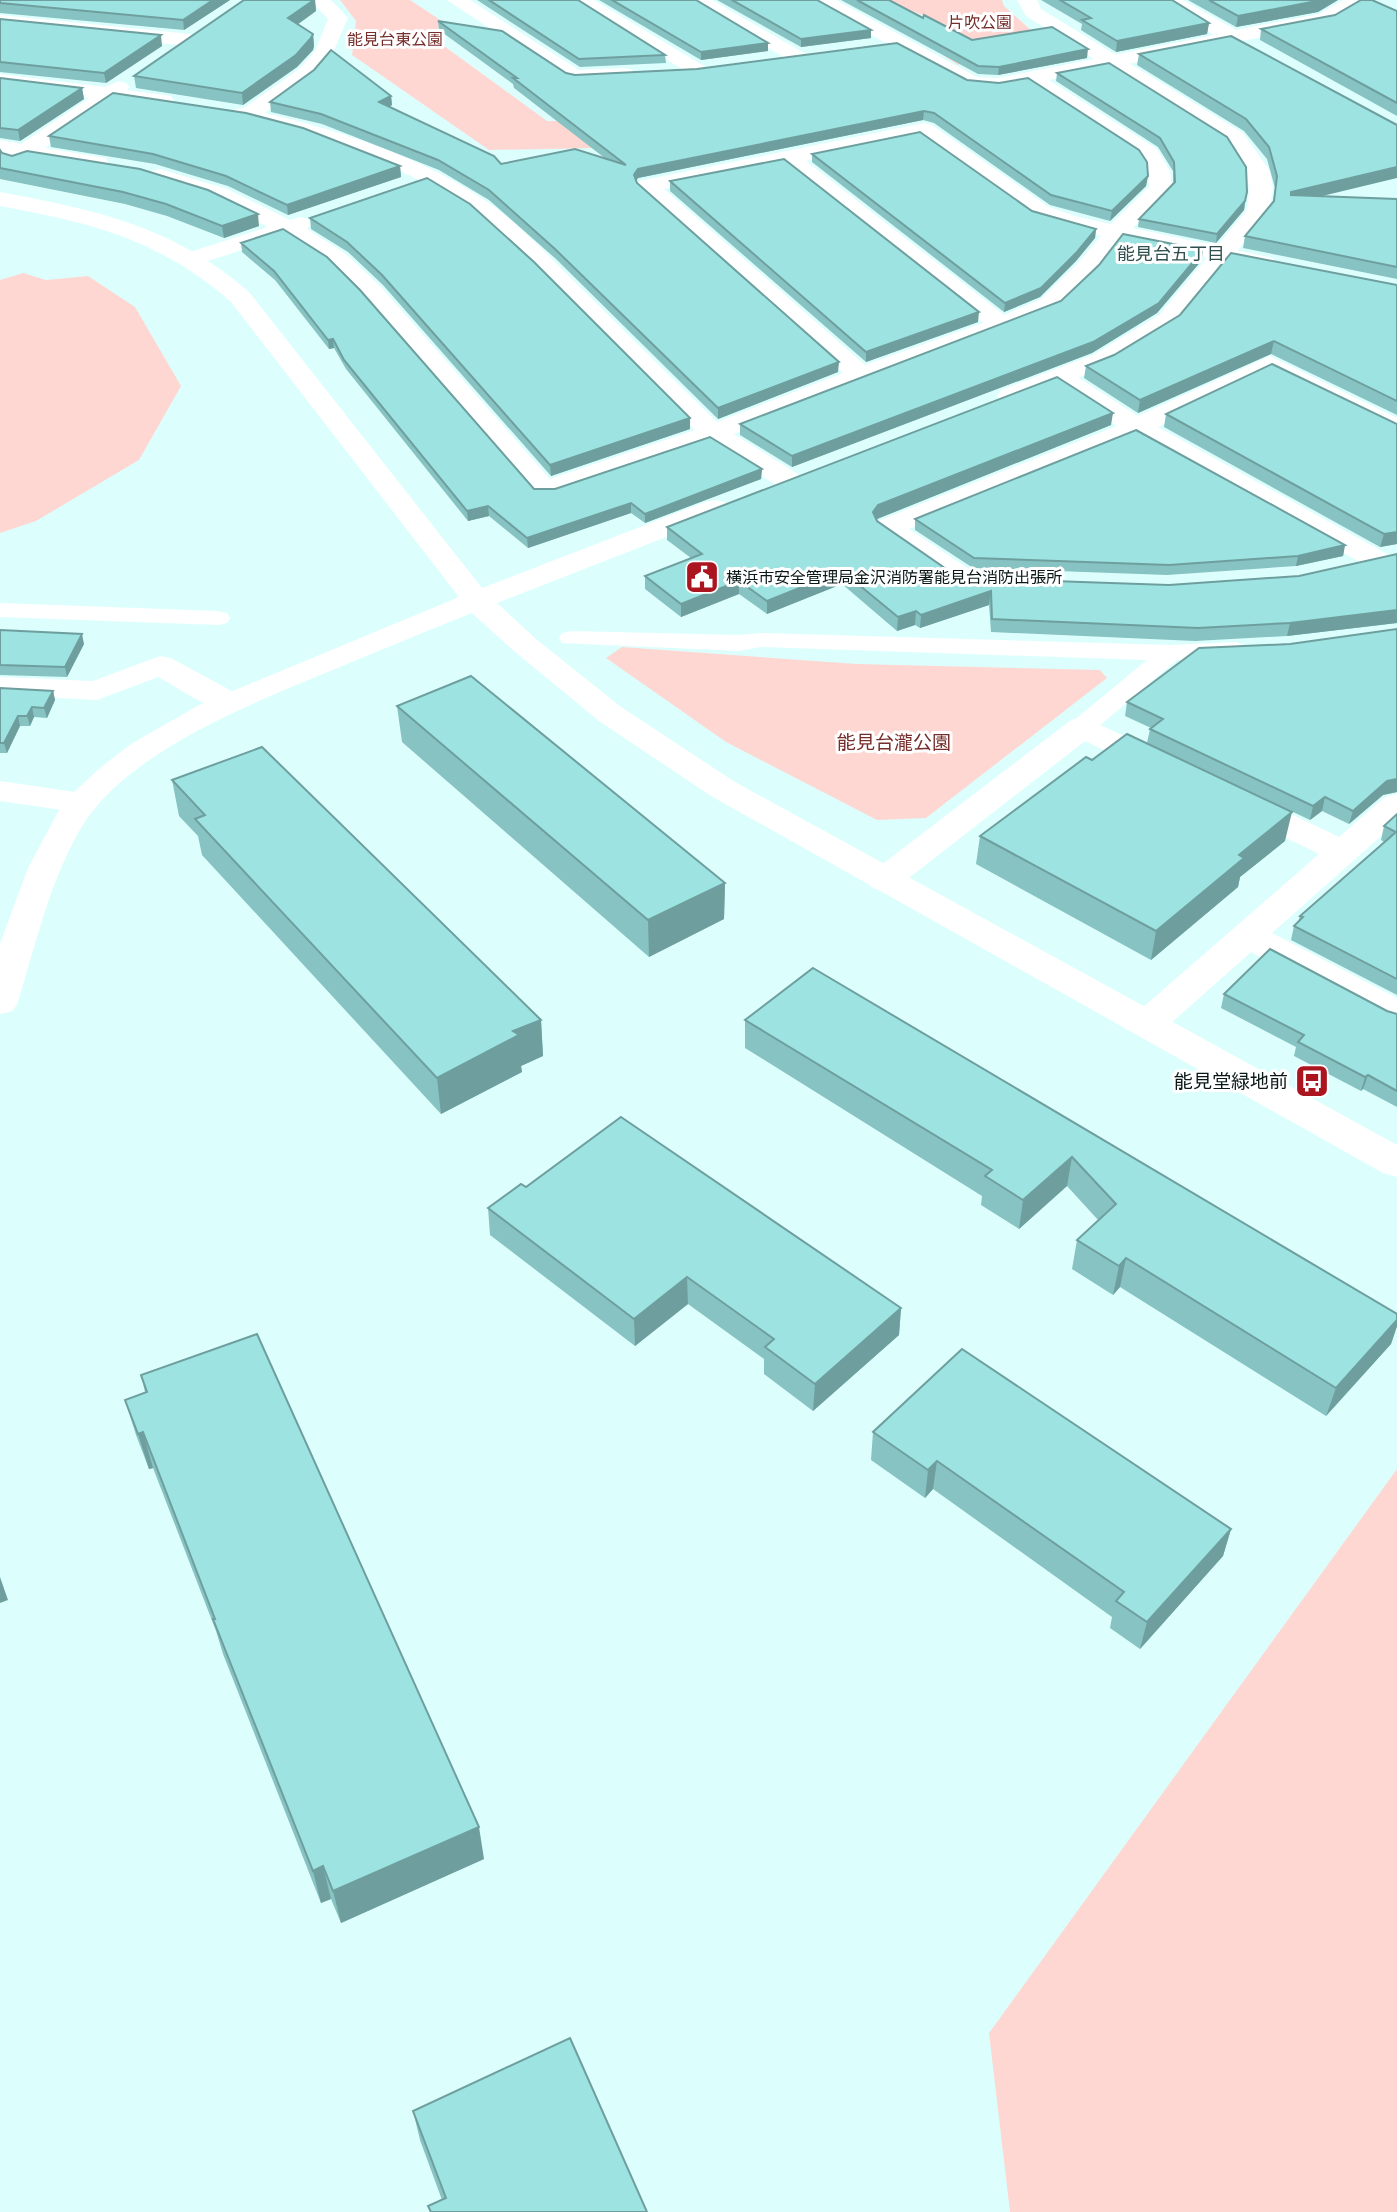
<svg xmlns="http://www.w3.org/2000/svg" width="1397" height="2212" font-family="Montserrat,'Noto Sans JP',sans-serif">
<rect width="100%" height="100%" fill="#dcfffe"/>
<!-- green -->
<g fill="#ffd7d2">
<polygon points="340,0 410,0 442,21 433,38 547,121 609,121 597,148 489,150 352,55 356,21"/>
<polygon points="884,0 1002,0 1004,6 1032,31 994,41 958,65 943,55 925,16"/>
<polygon points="23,273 46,280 88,276 135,307 181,386 139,460 36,521 0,533 0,280"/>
<polygon points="622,647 857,664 1100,670 1107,678 926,818 877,820 726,742 606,658"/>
<polygon points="1397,1469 1397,2212 1010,2212 989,2033"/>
</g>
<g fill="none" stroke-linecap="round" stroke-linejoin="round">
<!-- pedestrian -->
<g fill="#fff" fill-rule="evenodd">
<polygon points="0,603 218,611 227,613 230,618 227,623 218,625 0,617"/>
<polygon points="571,631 739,635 761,633 1170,645 1236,642 1245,645 1249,650 1245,655 1236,658 1177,660 1091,733 1082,735 1073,733 1069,727 1073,721 1147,660 761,647 739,651 562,643 559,638 562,633"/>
</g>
<!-- minor -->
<g fill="#fff" fill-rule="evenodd">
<path d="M310,0H331L348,18L331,57L313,77L265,113C341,131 420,156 486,201C518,222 549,257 577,284C623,330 670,376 717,422L843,373L639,191L636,186L639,181L924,123L932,125L1049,207L1075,216L1111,224L1149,187L1148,171L1140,158L1028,84L998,90L966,87L815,4L812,0H836L977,77L998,78L1214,35L1159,0H1183L1236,30L1319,14L1343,0H1367L1332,23L1049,80L1157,149L1170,171L1172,189L1133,228L1273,258L1276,263L1273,268L1264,270L1122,240L1096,273L1059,309L1010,330L870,381L734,434L798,474L802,480L798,486L788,488L778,486L710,443L545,498L535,496L363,297L330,264L286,236L195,265L187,263L183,258L187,253L268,227L211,199L152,181L149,176L152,171L160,169L227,189L290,220L300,217L308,219L312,224L307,229L346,254L381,287L550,479L695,430C650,385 605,340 560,295C532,267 503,235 471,211C402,162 316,139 235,119L232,114L235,109L244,108L299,69L315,51L328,19ZM920,137L1033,217L1061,227L1101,236L1078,263L1041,299L1004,315L806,161ZM784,165L983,323L865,365L664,189Z"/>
<polygon points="447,0 470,0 579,70 625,68 632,70 635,74 632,78 625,80 568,80"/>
<polygon points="570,0 594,0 704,66 707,70 704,74 690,74"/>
<polygon points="688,0 712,0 804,53 807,57 804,61 790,61"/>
<polygon points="0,15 190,34 197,36 200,40 197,44 190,46 0,27"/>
<polygon points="0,74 105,87 119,81 126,83 130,87 127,90 171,96 174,101 171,106 163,107 113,101 45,148 106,158 109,163 106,168 98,170 29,158 15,165 7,163 4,158 6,155 0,154 0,140 21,144 89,98 0,86"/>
<polygon points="1270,356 1397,418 1397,436 1270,374 1158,427 1387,554 1392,560 1387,566 1377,569 1367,566 1135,437 909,529 972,571 1022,576 1027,582 1022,588 1012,591 955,586 878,533 874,527 878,521 1117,426 1050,383 1046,377 1050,371 1059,369 1068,371 1138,416"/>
<path d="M160,656L171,658L239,695L244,702L239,709C212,715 182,689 158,677L97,700L0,695V677L93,681Z"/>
<polygon points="1082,717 1173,758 1177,765 1173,772 1161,775 1149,772 1085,741 896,888 884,891 872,888 867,880 872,872 1071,720"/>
<polygon points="0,781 82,793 94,796 99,803 94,810 82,813 0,801"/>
<polygon points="1241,793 1253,796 1339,837 1385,797 1397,794 1397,822 1272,933 1397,998 1397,1027 1384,1023 1251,952 1160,1033 1147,1037 1134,1033 1128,1024 1134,1015 1319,854 1229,810 1224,803 1229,796"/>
</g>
<!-- tertiary -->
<g fill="#fff" fill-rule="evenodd">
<path d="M1017,0H1037L1041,9L1243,133L1270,171L1273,189L1269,212L1177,325L1111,365L1010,404L1001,402L997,396L1001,390L1093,355L1159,315L1246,211C1253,182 1247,165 1227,143L1026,16Z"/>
<path d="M0,192C96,210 173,226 249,292L482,588L705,502L715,500L725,502L729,508L725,514L497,603L536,639L621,707L735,782L1397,1145V1177L1383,1173L711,796L599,721L514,651L472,613C426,631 381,650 335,669C257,701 131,750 84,823C51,876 36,943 18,1002L13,1011L0,1014V944L28,868L58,812L71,795L100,768L131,744L199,705L459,597L231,302C159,239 92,223 0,206Z"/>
</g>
</g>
<!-- wall -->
<g fill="#87c3c2">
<polygon points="0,0 230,0 184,30 0,13"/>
<polygon points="315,0 316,11 298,24 313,34 314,46 313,50 297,67 243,105 136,88 134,76"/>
<polygon points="477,0 578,0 665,55 666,63 580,67"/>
<polygon points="599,0 696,0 768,43 768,51 701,60"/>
<polygon points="717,0 817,0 871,30 871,38 801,47"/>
<polygon points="841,0 889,0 923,18 972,40 1087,58 998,75 978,74"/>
<polygon points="1041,0 1172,0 1209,23 1207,34 1116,52 1081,30 1082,24"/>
<polygon points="1188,0 1338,0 1318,12 1236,27"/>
<polygon points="1397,11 1397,116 1260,40 1261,29 1335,15"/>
<polygon points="0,19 162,46 106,83 0,72"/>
<polygon points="438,21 566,73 575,75 967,80 1148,176 1146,186 1110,221 1050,205 934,123 923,120 638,178 636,181 637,183 838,372 718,419 556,259 489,200 439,170 322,124 271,112 270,102 391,96 392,105 389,107 501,164 606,159 514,88 513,84 439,30"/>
<polygon points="1231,36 1321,196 1397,199 1397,279 1243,248 1245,236 1273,202 1275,188 1267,159 1244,131 1137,65 1139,54"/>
<polygon points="1057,73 1247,192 1244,210 1216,243 1138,227 1139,219 1173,184 1173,171 1158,147 1056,81"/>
<polygon points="0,78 82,88 84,99 20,141 0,138"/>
<polygon points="49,136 400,166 401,177 288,215 228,186 155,164 51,147"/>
<polygon points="0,150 2,153 259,226 224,238 167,216 125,204 0,179"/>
<polygon points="812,154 1032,211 1096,229 1095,238 1076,261 1040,297 1004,312 812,162"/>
<polygon points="670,181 978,322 866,362 670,191"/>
<polygon points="310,218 690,418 690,429 551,476 383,285 348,252 311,229"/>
<polygon points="241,243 534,489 555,489 762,469 761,479 645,523 631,513 528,548 489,516 468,521 346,369 334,348 329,349 275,280 242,252"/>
<polygon points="1202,260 1157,313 1092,353 792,467 740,435 740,424"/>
<polygon points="1397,285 1397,415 1271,354 1138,413 1084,378 1086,366"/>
<polygon points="1166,414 1397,424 1397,544 1380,547 1164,427"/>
<polygon points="1111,425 877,519 876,520 955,575 966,578 1169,585 1299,576 1397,554 1397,623 1287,636 1195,641 991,632 989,605 920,628 915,625 897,631 842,584 767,614 739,594 681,617 645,589 645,576 691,558 667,540 667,527"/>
<polygon points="915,519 1345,545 1343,556 1296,566 1167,575 973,568 915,530"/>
<polygon points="1397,629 1397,792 1383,795 1349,824 1322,811 1310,820 1147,743 1150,729 1151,728 1125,716 1127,702 1290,644"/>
<polygon points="0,630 84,644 67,677 0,675"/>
<polygon points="0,688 53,691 55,700 47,718 34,717 30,726 20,726 7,753 0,753"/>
<polygon points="397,706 725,883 724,919 649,957 402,742"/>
<polygon points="172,780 541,1020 543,1056 521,1066 522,1072 441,1114 202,855 198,836 179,816"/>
<polygon points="1397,814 1397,995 1291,940 1294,926 1298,922 1300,916 1384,842 1381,840 1384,826"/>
<polygon points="980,836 1285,841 1240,877 1238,887 1151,960 976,864"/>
<polygon points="813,968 1397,1314 1397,1326 1391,1344 1326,1416 1120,1287 1113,1295 1072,1269 1077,1240 1099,1221 1067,1186 1019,1229 981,1205 982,1196 745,1048 745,1020"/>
<polygon points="1224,994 1387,1011 1397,1014 1397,1107 1363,1089 1361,1091 1294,1056 1296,1047 1221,1008"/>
<polygon points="526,1187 901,1308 899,1335 813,1411 764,1374 764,1359 688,1304 635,1346 490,1235 488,1208"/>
<polygon points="141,1375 484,1859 341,1923 331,1899 321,1903 223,1654 216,1631 153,1468 149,1469 136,1435 125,1400 145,1392"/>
<polygon points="873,1432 1231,1529 1223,1556 1140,1649 1110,1628 1112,1617 933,1489 925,1498 871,1460"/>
<polygon points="413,2111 647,2212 430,2212 428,2206 442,2200 420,2140"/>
</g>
<!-- shaded-wall -->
<g fill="#6e9f9e">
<polygon points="213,0 230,0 184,30 183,20"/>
<polygon points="315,0 316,11 290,30 288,18"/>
<polygon points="1322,0 1338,0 1318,12 1236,27 1238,16"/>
<polygon points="1209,23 1207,34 1116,52 1117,41"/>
<polygon points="871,30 871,38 801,47 801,39"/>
<polygon points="313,34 314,46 313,50 297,67 243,105 242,93"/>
<polygon points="161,35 162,46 106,83 104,73"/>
<polygon points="768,43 768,51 701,60 701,52"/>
<polygon points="1088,49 1087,58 998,75 999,67"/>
<polygon points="82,88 84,99 20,141 18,130"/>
<polygon points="391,96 392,105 380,111 379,102"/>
<polygon points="924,111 923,120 638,178 634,185 634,175 638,169"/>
<polygon points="400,166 401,177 288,215 287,205"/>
<polygon points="1397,167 1397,178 1289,204 1291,192"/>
<polygon points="1148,176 1146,186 1110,221 1112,211"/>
<polygon points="1245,201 1244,210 1216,243 1217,234"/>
<polygon points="258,214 259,226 224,238 222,226"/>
<polygon points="1096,229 1095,238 1076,261 1040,297 1004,312 1005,303"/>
<polygon points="1203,250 1202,260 1157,313 1092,353 792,467 792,456"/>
<polygon points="979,312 978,322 866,362 866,352"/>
<polygon points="333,339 334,348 329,349 328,340"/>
<polygon points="1274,341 1271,354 1138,413 1140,400"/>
<polygon points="839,362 838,372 718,419 718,408"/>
<polygon points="1113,413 1111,425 877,519 872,526 873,512 878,505"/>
<polygon points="690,418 690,429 551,476 550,465"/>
<polygon points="762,469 761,479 645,523 645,514"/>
<polygon points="631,503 631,513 528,548 527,538"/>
<polygon points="488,506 489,516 468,521 467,511"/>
<polygon points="1397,532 1397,544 1380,547 1384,534"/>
<polygon points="1345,545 1343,556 1296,566 1298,556"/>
<polygon points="842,571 842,584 767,614 767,601"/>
<polygon points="739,581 739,594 681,617 681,604"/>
<polygon points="991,591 989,605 920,628 921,615"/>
<polygon points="1397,610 1397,623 1287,636 1290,623"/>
<polygon points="916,611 915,625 897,631 898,617"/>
<polygon points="82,634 84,644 67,677 65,667"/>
<polygon points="53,691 55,700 47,718 44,708"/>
<polygon points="32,707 34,717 30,726 27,716"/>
<polygon points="18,716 20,726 7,753 4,743"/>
<polygon points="1397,779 1397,792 1383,795 1349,824 1353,811 1387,781"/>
<polygon points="1325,797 1322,811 1310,820 1313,806"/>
<polygon points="1292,812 1285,841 1240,877 1238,887 1151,960 1156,931 1239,855"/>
<polygon points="725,883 724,919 649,957 648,920"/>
<polygon points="541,1020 543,1056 521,1066 522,1072 441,1114 437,1078 513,1031"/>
<polygon points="1368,1075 1363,1089 1361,1091 1365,1077"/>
<polygon points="1072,1157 1067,1186 1019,1229 1023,1200"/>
<polygon points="1126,1258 1120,1287 1113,1295 1119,1266"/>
<polygon points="687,1277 688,1304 635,1346 634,1319"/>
<polygon points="901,1308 899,1335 813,1411 815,1384"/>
<polygon points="1397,1320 1397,1326 1391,1344 1326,1416 1336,1388"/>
<polygon points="143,1432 153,1468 149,1469 138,1434"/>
<polygon points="937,1461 933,1489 925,1498 928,1470"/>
<polygon points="1231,1529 1223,1556 1140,1649 1147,1622"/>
<polygon points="0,1577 8,1600 0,1603"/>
<polygon points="479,1827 484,1859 341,1923 333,1891"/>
<polygon points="323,1866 331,1899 321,1903 313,1871"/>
</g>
<!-- building -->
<g fill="#9de3e1" stroke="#6e9f9e" stroke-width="2">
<polygon points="0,0 213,0 183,20 0,3"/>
<polygon points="244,0 314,0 288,18 313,34 311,38 296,55 242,93 134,76"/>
<polygon points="489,0 578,0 665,55 579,59"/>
<polygon points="612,0 696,0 768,43 701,52"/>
<polygon points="732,0 817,0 871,30 801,39"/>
<polygon points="857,0 889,0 923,18 924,15 972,40 1052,27 1088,49 999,67 978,66"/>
<polygon points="1060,0 1172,0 1209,23 1117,41 1082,20 1091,18"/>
<polygon points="1209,0 1322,0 1238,16"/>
<polygon points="1361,0 1372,0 1397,11 1397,103 1261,29 1335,15"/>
<polygon points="0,19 161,35 104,73 0,62"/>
<polygon points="438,21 502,31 566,73 575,75 697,69 897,43 967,80 999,83 1028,78 1139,150 1147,162 1148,176 1112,211 1051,195 934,113 924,111 638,169 634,175 637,183 839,362 718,408 555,249 489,190 438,160 321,114 270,102 314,70 331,50 391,96 379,102 494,156 501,164 575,149 626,165 513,78 517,78"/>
<polygon points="1231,36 1397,125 1397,167 1291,192 1291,195 1397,199 1397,267 1245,236 1274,201 1277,176 1269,147 1246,119 1139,54"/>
<polygon points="1109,63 1227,137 1246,167 1247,192 1245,201 1217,234 1139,219 1175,182 1174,162 1160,138 1057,73"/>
<polygon points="0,78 82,88 18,130 0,128"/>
<polygon points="113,93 246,113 303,128 400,166 287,205 226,176 153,154 49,136"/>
<polygon points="920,132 1032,211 1096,229 1077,252 1041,288 1005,303 812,154"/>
<polygon points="0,150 2,153 12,156 27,151 140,169 208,190 258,214 222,226 166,204 123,192 0,168"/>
<polygon points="784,159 979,312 866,352 670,181"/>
<polygon points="427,178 470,204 534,262 690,418 550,465 382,275 347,242 310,218"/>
<polygon points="283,229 327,257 360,290 534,489 555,489 710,437 762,469 645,514 631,503 527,538 488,506 467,511 344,360 333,339 328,340 274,271 241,243"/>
<polygon points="1123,234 1203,250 1159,303 1093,342 792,456 740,424 1061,301 1099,265"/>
<polygon points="1231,253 1397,285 1397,401 1274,341 1140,400 1086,366 1114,355 1180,315"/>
<polygon points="1272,364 1397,424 1397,532 1384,534 1166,414"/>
<polygon points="1057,377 1113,413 878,505 873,512 877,521 955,575 966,578 1169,585 1299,576 1397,554 1397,610 1290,623 1198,628 992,619 991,591 921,615 916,611 898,617 842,571 767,601 739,581 681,604 645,576 702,554 667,527"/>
<polygon points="1136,430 1345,545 1298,556 1169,565 974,558 915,519"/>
<polygon points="1397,629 1397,779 1387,781 1353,811 1325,797 1313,806 1150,729 1163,719 1127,702 1199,648 1290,644"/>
<polygon points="0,630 82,634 65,667 0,665"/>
<polygon points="471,676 725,883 648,920 397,706"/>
<polygon points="0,688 53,691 44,708 32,707 27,716 18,716 4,743 0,743"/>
<polygon points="1127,734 1292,812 1239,855 1244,858 1156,931 980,836 1086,757 1092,760"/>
<polygon points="262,747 541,1020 513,1031 519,1035 437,1078 195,819 205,815 172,780"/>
<polygon points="1397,814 1397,979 1294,926 1303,917 1300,916 1396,832 1384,826"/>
<polygon points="1270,949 1387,1011 1397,1014 1397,1091 1368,1075 1365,1077 1298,1042 1304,1035 1224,994"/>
<polygon points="813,968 1397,1314 1397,1320 1336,1388 1126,1258 1119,1266 1077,1240 1116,1204 1072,1157 1023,1200 985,1176 992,1170 745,1020"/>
<polygon points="621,1117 901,1308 815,1384 765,1347 774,1339 687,1277 634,1319 488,1208 521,1184 526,1187"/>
<polygon points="257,1334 479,1827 333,1891 323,1866 313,1871 213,1619 215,1619 143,1432 138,1434 125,1400 147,1392 141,1375"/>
<polygon points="962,1349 1231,1529 1147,1622 1116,1601 1124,1592 937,1461 928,1470 873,1432"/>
<polygon points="570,2038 647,2212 431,2212 428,2206 446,2198 413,2111"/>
</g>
<!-- icons -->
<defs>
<g id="civic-square" transform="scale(1.75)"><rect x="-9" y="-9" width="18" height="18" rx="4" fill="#aa1520" stroke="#fff"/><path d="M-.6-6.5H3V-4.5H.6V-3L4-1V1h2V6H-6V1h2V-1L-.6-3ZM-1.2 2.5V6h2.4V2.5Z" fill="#fff"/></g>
<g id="bus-square" transform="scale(1.75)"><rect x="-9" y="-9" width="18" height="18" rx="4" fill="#aa1520" stroke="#fff"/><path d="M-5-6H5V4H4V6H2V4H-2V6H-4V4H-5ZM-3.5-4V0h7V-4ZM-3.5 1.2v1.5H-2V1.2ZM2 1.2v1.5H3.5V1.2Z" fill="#fff"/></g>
</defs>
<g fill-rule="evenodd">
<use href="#civic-square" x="702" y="577"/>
<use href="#bus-square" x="1312" y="1081"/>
</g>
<g text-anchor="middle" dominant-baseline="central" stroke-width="6" stroke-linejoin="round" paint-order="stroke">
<!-- far-park labels -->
<g font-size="16" fill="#752e2b" stroke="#fff">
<text x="980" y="22">片吹公園</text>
<text x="395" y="39">能見台東公園</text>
</g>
<!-- far-poi labels -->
<g font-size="16" fill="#0b1818" stroke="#fff" text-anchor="start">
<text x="726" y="577">横浜市安全管理局金沢消防署能見台消防出張所</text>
</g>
<!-- far-neighbourhood labels -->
<g font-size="18" fill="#304f4e" stroke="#fff">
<text x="1171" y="254">能見台五丁目</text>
</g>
<!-- park labels -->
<g font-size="19" fill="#752e2b" stroke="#fff">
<text x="894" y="742">能見台瀧公園</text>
</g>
<!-- poi labels -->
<g font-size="19" fill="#0b1818" stroke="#fff" text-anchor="end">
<text x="1288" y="1081">能見堂緑地前</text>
</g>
</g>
</svg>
